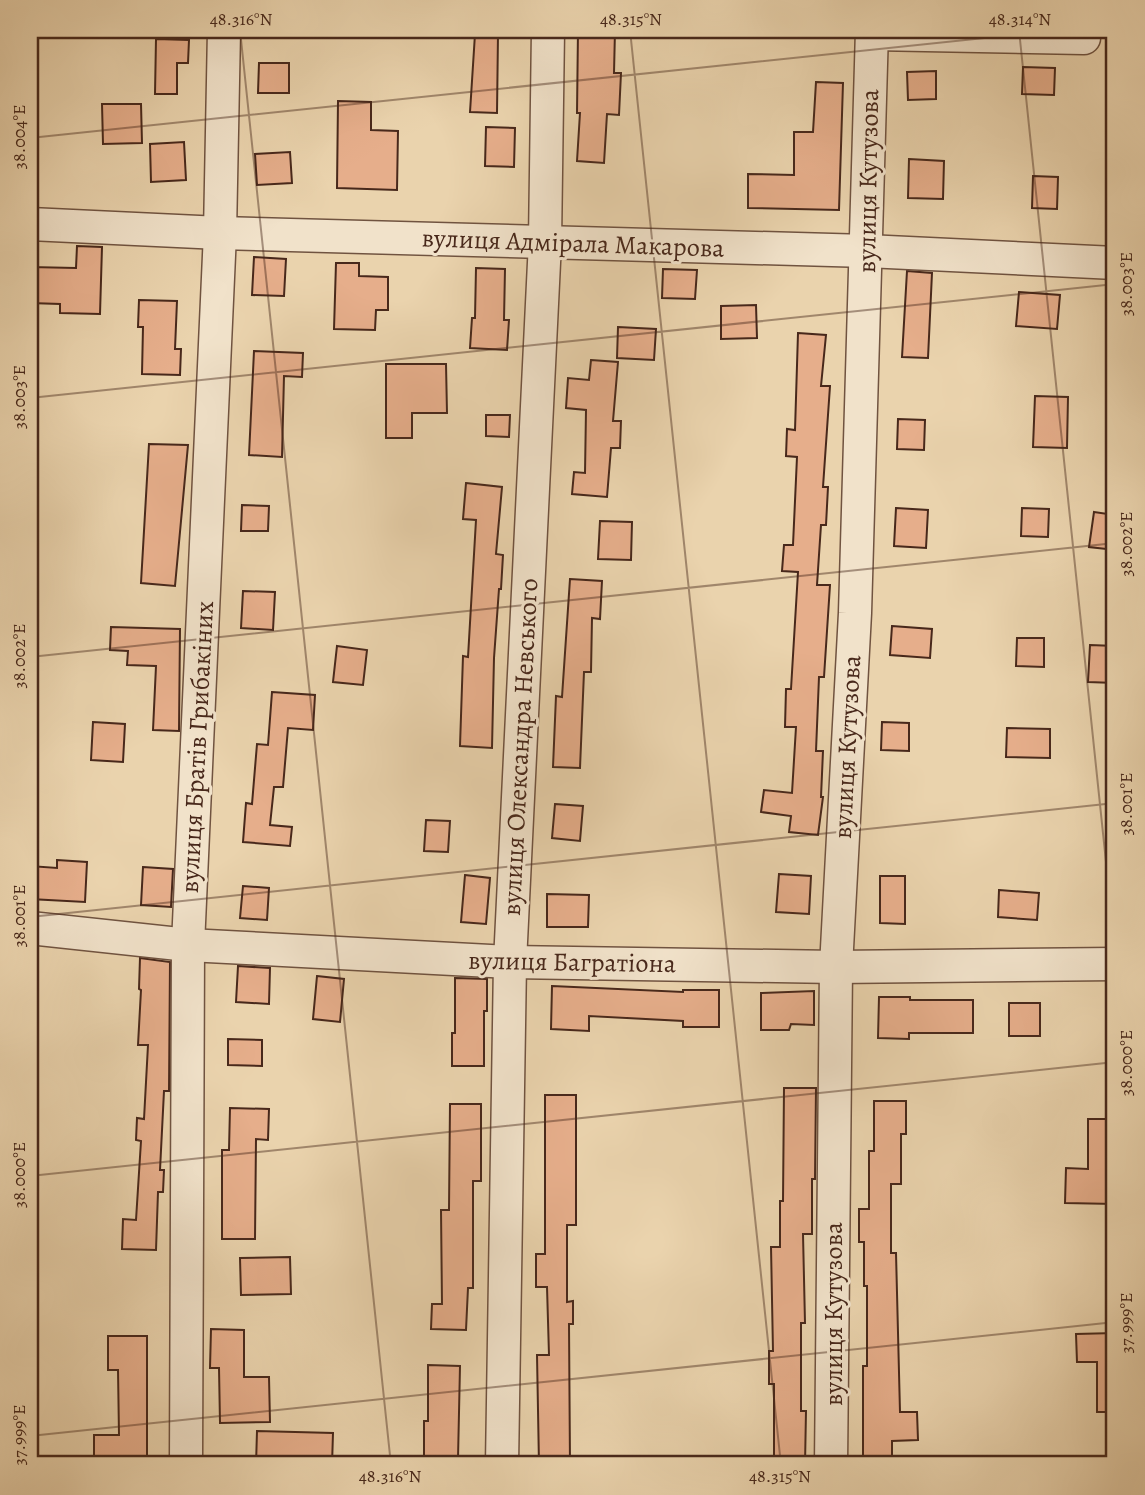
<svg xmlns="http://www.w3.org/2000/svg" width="1145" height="1495" font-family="Alegreya,serif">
<rect width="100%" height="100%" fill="#ead3ad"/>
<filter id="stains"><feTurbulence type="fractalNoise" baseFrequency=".00286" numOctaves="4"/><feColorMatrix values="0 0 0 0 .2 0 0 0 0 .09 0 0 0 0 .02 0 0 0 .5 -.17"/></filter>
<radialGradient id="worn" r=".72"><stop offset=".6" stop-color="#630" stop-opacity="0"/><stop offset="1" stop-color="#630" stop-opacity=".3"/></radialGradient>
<!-- building -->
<g fill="#e6ae8b" stroke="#48281b" stroke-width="2">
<polygon points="578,30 615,30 614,73 621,73 619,115 607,114 604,163 577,161 580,113 577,113"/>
<polygon points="475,34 498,34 497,113 470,112"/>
<polygon points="156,39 189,40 188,63 177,63 177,94 155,94"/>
<polygon points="259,63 289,63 289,93 258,93"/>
<polygon points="1023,67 1055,68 1054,95 1022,94"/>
<polygon points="936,71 936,99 908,100 907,72"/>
<polygon points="816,82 843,83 839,210 748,208 748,174 794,175 794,132 813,132"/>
<polygon points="338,101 371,102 371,130 398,131 397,190 337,188"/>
<polygon points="102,104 141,104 142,143 103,144"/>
<polygon points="486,127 515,128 514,167 485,166"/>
<polygon points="184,142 186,180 151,182 150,144"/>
<polygon points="290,152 292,183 257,185 255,154"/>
<polygon points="909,159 944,161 943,199 908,198"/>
<polygon points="1033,176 1058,177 1057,209 1032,208"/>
<polygon points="77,246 102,247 100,314 60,313 60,304 30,303 30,267 76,268"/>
<polygon points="254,257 286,259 284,296 252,295"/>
<polygon points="336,263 359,263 359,276 388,277 388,310 376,310 375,330 334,329"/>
<polygon points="476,268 505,269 504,320 509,320 507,350 470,348 472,318 475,318"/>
<polygon points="663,269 697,270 695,299 662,298"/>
<polygon points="907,271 932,273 928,358 902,357"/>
<polygon points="1019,292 1060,295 1057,329 1016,326"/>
<polygon points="139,300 177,301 175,349 181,349 180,375 142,374 143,327 138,327"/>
<polygon points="756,305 757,338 721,339 721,306"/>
<polygon points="618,327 656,329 654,360 617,358"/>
<polygon points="798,333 826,335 821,386 830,386 823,487 828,487 826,525 821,525 817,585 830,585 824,677 819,677 816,751 823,751 821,797 823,797 818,835 789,832 791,816 761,812 764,790 792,793 796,727 785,727 786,689 791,689 798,572 782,571 784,545 793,545 797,457 786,456 787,429 795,430"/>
<polygon points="254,351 303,353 302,377 284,376 282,457 249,455"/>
<polygon points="591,360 618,362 613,421 621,421 620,448 611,448 607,497 572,494 574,472 585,473 586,410 566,408 568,378 589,380"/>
<polygon points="386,364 446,364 447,413 412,413 412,438 386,438"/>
<polygon points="1035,396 1068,397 1067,448 1033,447"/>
<polygon points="486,415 510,415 509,437 486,436"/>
<polygon points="898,419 925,420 924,450 897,449"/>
<polygon points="149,444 188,445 175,586 141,583"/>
<polygon points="466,483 502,487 496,554 503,555 501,589 499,589 494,658 492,748 460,746 463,656 468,657 476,520 463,519"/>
<polygon points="242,505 269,506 268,531 241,531"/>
<polygon points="896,508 928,510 926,548 894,546"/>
<polygon points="1022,508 1049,509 1048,537 1021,536"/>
<polygon points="1094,512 1115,515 1115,550 1089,547"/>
<polygon points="600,521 632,522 631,560 598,559"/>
<polygon points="570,579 602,581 600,619 592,618 591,672 584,672 580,768 553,767 556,696 562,697"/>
<polygon points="243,591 275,592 273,630 241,628"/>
<polygon points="892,626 932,629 930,658 890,655"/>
<polygon points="111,627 180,629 179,731 153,730 156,666 127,665 128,651 110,650"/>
<polygon points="1017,638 1044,638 1044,667 1016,666"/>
<polygon points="1090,645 1115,646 1115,683 1088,682"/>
<polygon points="337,646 367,650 363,685 333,682"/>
<polygon points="272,692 315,695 313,730 288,728 283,787 274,787 270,825 292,827 290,846 243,842 246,803 252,804 257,744 268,745"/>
<polygon points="93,722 125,724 123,762 91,760"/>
<polygon points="882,722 909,723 909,751 881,750"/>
<polygon points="1007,728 1050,729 1050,758 1006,757"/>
<polygon points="555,804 583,806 580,841 552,838"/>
<polygon points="426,820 450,821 448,852 424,851"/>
<polygon points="57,860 87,862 85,902 30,899 30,866 57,868"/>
<polygon points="143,867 173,869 171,907 141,905"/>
<polygon points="779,874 811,876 809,914 776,912"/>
<polygon points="465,875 490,878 486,924 461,922"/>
<polygon points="880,876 905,876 905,924 880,923"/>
<polygon points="243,886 269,888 267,920 240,918"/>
<polygon points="999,890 1039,893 1037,920 998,917"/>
<polygon points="547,894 589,895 588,927 547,927"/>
<polygon points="140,958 170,962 169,1091 164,1091 160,1170 164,1170 163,1192 158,1192 156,1250 122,1249 123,1219 136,1220 141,1141 136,1140 137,1118 144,1119 148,1045 138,1045 141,990 139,989"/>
<polygon points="238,966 270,968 269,1004 236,1002"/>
<polygon points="317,976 344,979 340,1022 313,1019"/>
<polygon points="455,978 487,979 487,1011 484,1011 484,1066 452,1066 452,1033 455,1033"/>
<polygon points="552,986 683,992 683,990 719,990 719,1027 683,1027 683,1021 589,1016 589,1031 551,1029"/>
<polygon points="814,991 814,1025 791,1024 789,1030 761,1030 761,993"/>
<polygon points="879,997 910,997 910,1000 973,1000 973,1033 909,1033 909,1039 878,1038"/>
<rect x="1009" y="1003" width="31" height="33"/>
<polygon points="228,1039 262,1040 262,1066 228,1065"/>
<polygon points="784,1088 816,1088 815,1179 812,1179 812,1234 803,1234 805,1323 801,1323 801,1411 806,1411 805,1465 774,1465 774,1384 769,1384 769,1351 773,1351 771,1247 780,1247 780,1201 783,1201"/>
<polygon points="545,1095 576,1095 576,1225 567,1225 567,1302 573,1301 573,1324 569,1324 570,1465 539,1465 537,1355 549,1355 547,1287 536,1287 536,1254 545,1254"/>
<polygon points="874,1101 906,1101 906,1134 901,1134 901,1184 891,1184 891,1253 896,1253 900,1412 917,1412 918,1440 892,1441 892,1465 863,1465 863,1366 867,1366 867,1286 864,1286 864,1242 859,1242 859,1209 869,1209 869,1151 874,1151"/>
<polygon points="450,1104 481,1104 481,1181 473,1181 473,1288 468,1288 466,1330 431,1329 432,1304 442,1304 441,1210 449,1210"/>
<polygon points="230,1108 269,1109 268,1140 256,1139 255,1239 222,1239 222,1150 229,1150"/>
<polygon points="1088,1119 1115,1119 1115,1204 1065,1203 1066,1168 1088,1169"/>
<polygon points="290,1257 291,1294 241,1295 240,1258"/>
<polygon points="211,1329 244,1330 244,1377 269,1377 270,1422 220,1423 219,1368 210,1368"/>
<polygon points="1115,1333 1115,1412 1097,1412 1097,1362 1077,1362 1076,1334"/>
<polygon points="108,1336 147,1336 147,1464 94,1465 94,1435 119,1435 118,1370 108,1370"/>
<polygon points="428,1365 460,1366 458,1459 424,1459 424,1421 428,1421"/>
<polygon points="257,1431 333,1433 332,1465 256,1465"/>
</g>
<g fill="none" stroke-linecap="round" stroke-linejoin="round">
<!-- minor casing -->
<g stroke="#705340" stroke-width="35">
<g id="minor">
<polyline points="872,34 1084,38 1084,30"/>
<polyline points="30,224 220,233 867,251 1115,263"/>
<polyline points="30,928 188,945 510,962 836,967 1115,964"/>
<polyline points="186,1465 188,945 220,233 224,30"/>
<polyline points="502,1465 510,962 545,242 548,30"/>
<polyline points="831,1465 836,967 855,613 872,30"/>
</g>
</g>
<!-- minor -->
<use href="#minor" stroke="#f1e2ca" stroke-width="32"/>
</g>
<!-- ticks -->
<path fill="none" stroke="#48281b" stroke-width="2" stroke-opacity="0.45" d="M240,30L391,1465M630,30L781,1465M1019,30L1115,948M30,138L1060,30M30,398L1115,284M30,657L1115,543M30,917L1115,803M30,1176L1115,1062M30,1436L1115,1322"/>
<g text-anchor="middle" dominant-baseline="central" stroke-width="6" stroke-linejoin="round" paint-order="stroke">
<!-- street labels -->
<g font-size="26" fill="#48281b" stroke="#f1e2ca">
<text transform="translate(868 181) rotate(-89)">вулиця Кутузова</text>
<text transform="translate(573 243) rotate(2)">вулиця Адмірала Макарова</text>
<text transform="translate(197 747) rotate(-87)">вулиця Братів Грибакіних</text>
<text transform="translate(520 747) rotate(-87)">вулиця Олександра Невського</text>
<text transform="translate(847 747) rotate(-87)">вулиця Кутузова</text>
<text transform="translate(572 962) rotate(1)">вулиця Багратіона</text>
<text transform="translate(833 1314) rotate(-90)">вулиця Кутузова</text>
</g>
</g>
<!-- margin -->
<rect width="1145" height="1495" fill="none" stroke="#ead3ad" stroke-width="77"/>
<rect x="38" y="38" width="1068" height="1418" fill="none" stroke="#48281b" stroke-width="2.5"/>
<g font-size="18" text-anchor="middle" fill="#48281b">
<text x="241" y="25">48.316°N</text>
<text x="631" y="25">48.315°N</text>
<text x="1020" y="25">48.314°N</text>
<text transform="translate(19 137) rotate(-90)" y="6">38.004°E</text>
<text transform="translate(1126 284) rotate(-90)" y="6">38.003°E</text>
<text transform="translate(19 397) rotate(-90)" y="6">38.003°E</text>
<text transform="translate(1126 544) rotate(-90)" y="6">38.002°E</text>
<text transform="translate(19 656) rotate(-90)" y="6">38.002°E</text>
<text transform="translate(1126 804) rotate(-90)" y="6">38.001°E</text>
<text transform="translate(19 916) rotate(-90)" y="6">38.001°E</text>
<text transform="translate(1126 1063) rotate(-90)" y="6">38.000°E</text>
<text transform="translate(19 1175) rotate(-90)" y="6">38.000°E</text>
<text transform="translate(1126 1323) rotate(-90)" y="6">37.999°E</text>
<text transform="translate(19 1435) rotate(-90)" y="6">37.999°E</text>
<text x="390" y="1482">48.316°N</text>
<text x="780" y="1482">48.315°N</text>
</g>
<rect width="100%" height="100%" filter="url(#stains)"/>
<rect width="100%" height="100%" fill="url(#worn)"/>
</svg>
